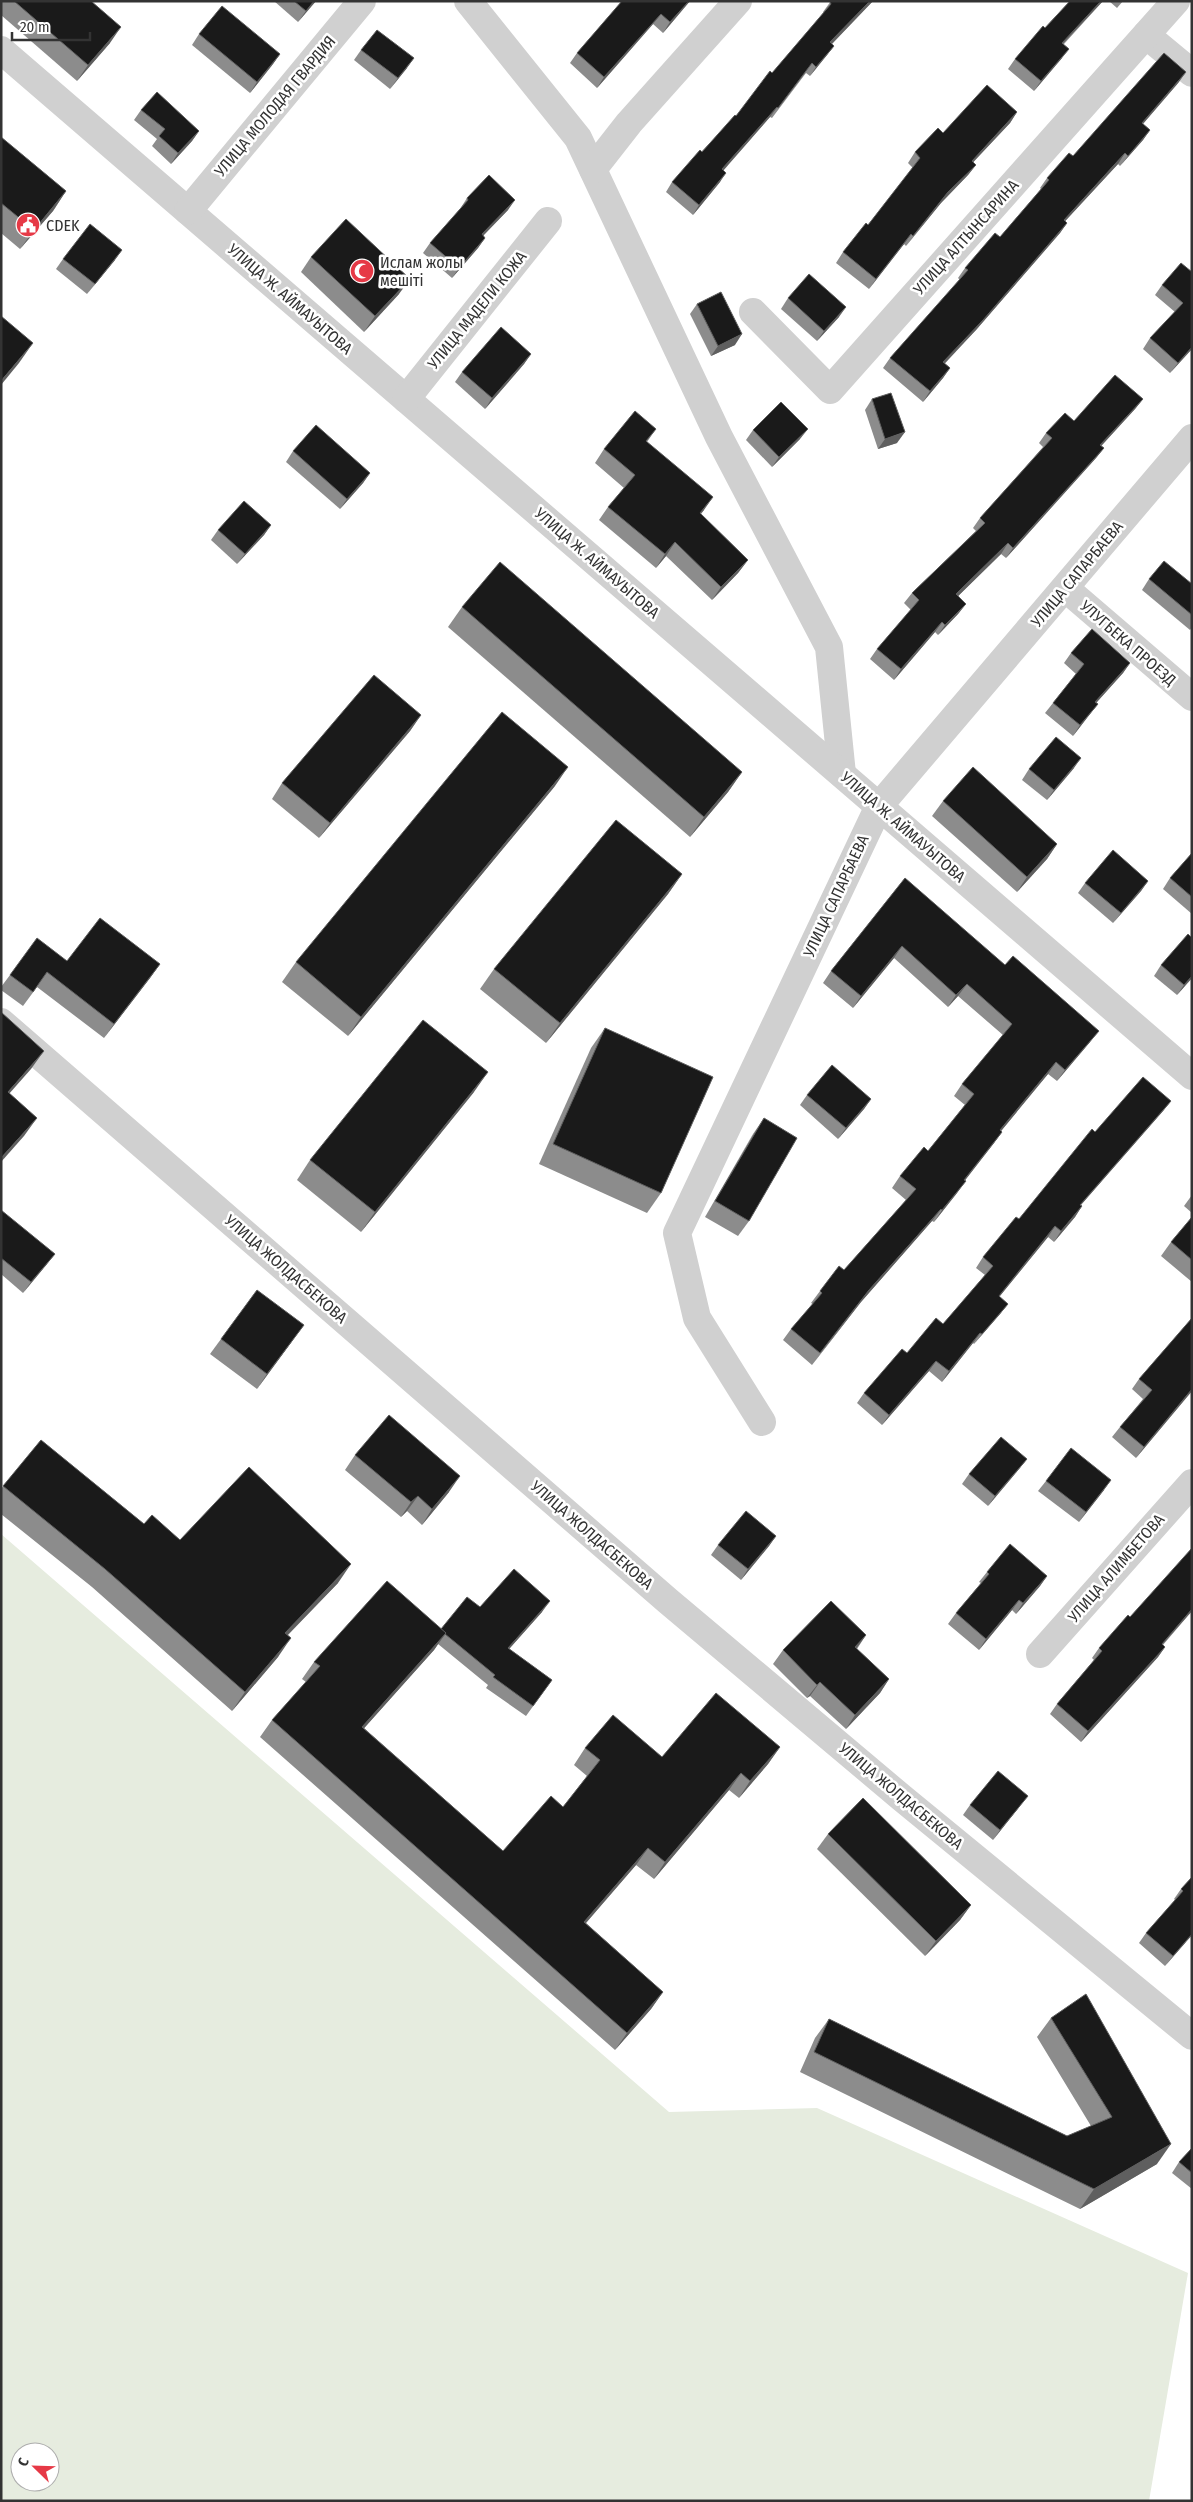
<svg xmlns="http://www.w3.org/2000/svg" width="1193" height="2502" font-family="'Fira Sans Condensed',sans-serif">
<rect width="100%" height="100%" fill="#fff"/>
<!-- green -->
<path fill="#e6ecdf" fill-rule="evenodd" d="M1,1534L669,2112L817,2108L1188,2273L1149,2501H1ZM20,2452H50V2482H20Z"/>
<g fill="none" stroke-linecap="round" stroke-linejoin="round">
<!-- minor -->
<g stroke="#d0d0d0" stroke-width="28">
<polyline points="468,1 578,138 719,437 829,647 842,774"/>
<polyline points="1146,35 1192,73"/>
<polyline points="1,50 1192,1076"/>
<polyline points="593,169 629,123 738,1"/>
<polyline points="188,211 362,1"/>
<polyline points="753,312 830,390 1176,1"/>
<polyline points="406,399 548,221"/>
<polyline points="1065,588 1192,697"/>
<polyline points="1,1022 668,1601 902,1798 1192,2036"/>
<polyline points="762,1422 697,1318 677,1233 879,806 1192,438"/>
<polyline points="1040,1654 1192,1483"/>
</g>
</g>
<!-- wall -->
<g fill="#8c8c8c">
<polygon points="1,1 91,1 110,43 77,81 1,15"/>
<polygon points="274,1 316,1 298,22"/>
<polygon points="622,1 690,1 663,33 653,24 597,88 570,63 577,53"/>
<polygon points="831,1 873,1 832,44 834,46 827,55 810,76 806,73 772,118 770,117 723,170 720,182 693,215 666,192 672,182 736,116 824,12 823,12"/>
<polygon points="1070,1 1103,1 1064,44 1062,58 1034,91 1008,69 1015,59"/>
<polygon points="1109,1 1123,1 1117,8"/>
<polygon points="199,34 280,54 273,64 250,93 192,45"/>
<polygon points="361,50 407,68 390,89 354,60"/>
<polygon points="1179,82 1143,124 1150,130 1143,140 1120,166 1118,164 1065,221 1067,223 1060,233 976,330 944,363 950,368 943,378 923,402 883,368 890,358 960,280 958,278 965,268 1000,237 1041,189 1040,188 1047,178 1073,156"/>
<polygon points="141,110 199,131 192,141 171,164 152,146 157,139 134,120"/>
<polygon points="1017,112 1010,123 973,162 976,165 968,175 941,203 906,246 904,244 869,289 836,263 843,252 868,225 913,168 908,163 915,152 943,133"/>
<polygon points="1,137 66,191 53,211 20,249 1,233"/>
<polygon points="467,198 508,210 483,236 485,238 478,248 452,278 423,253 430,243 460,209"/>
<polygon points="311,257 399,294 364,332 301,272"/>
<polygon points="63,259 115,260 87,294 56,269"/>
<polygon points="1192,272 1192,349 1170,373 1143,349 1150,338 1175,312 1155,295 1162,285"/>
<polygon points="788,298 839,317 817,341 781,309"/>
<polygon points="697,304 735,345 711,356 690,314"/>
<polygon points="531,354 524,364 485,409 455,382 462,372"/>
<polygon points="872,399 897,443 878,449 865,410"/>
<polygon points="1143,399 1135,409 1101,446 1104,448 1096,458 1006,558 1001,554 958,596 966,604 958,614 938,635 935,632 894,680 870,659 877,649 911,610 904,603 912,593 976,531 973,528 980,518 1043,447 1039,443 1046,433 1074,421"/>
<polygon points="656,429 647,442 704,510 701,514 748,560 738,573 712,600 666,556 656,568 599,520 608,507 624,488 595,463 604,449"/>
<polygon points="753,430 800,439 772,467 746,440"/>
<polygon points="293,451 370,473 363,483 340,509 286,462"/>
<polygon points="271,525 264,535 237,564 211,540 218,530"/>
<polygon points="1149,579 1192,584 1192,627 1190,630 1142,590"/>
<polygon points="462,607 742,772 728,792 690,837 448,627"/>
<polygon points="1071,653 1130,663 1123,673 1096,703 1098,704 1090,714 1073,736 1045,713 1053,703 1076,674 1064,663"/>
<polygon points="421,715 410,731 319,838 272,799 282,783"/>
<polygon points="1074,768 1047,800 1022,780 1029,769"/>
<polygon points="555,786 348,1036 282,982 296,962"/>
<polygon points="943,801 1057,844 1047,859 1017,892 932,816"/>
<polygon points="1192,853 1192,914 1163,889 1170,878"/>
<polygon points="682,874 668,894 546,1043 480,989 494,969"/>
<polygon points="905,878 1090,1042 1057,1081 1048,1074 1001,1131 1002,1132 994,1143 965,1180 957,1193 934,1222 932,1221 861,1302 812,1365 783,1340 791,1329 813,1304 811,1303 820,1291 844,1270 906,1200 892,1188 900,1176 928,1151 965,1105 954,1096 962,1084 1003,1035 958,996 948,1007 894,958 853,1008 823,983 831,971"/>
<polygon points="1148,881 1141,891 1113,923 1078,893 1085,883"/>
<polygon points="1192,938 1192,978 1177,995 1154,976 1161,965"/>
<polygon points="67,961 160,964 150,978 104,1038 37,987 23,1006 1,990 1,987 10,975"/>
<polygon points="605,1028 661,1193 647,1213 539,1164 591,1048"/>
<polygon points="474,1092 361,1232 297,1180 310,1160"/>
<polygon points="807,1095 871,1099 864,1109 838,1139 800,1105"/>
<polygon points="1171,1101 1163,1111 1081,1205 1082,1206 1075,1217 1054,1242 1048,1237 999,1297 1008,1304 1000,1314 974,1344 973,1343 942,1382 929,1371 882,1425 857,1403 864,1393 907,1353 943,1324 985,1275 976,1268 983,1257 1019,1219 1095,1132"/>
<polygon points="764,1118 749,1221 738,1236 705,1217 753,1134"/>
<polygon points="1192,1195 1192,1213 1184,1206"/>
<polygon points="1,1210 47,1264 23,1293 1,1274"/>
<polygon points="1192,1217 1192,1282 1161,1256 1171,1242"/>
<polygon points="1192,1318 1192,1391 1136,1458 1112,1437 1120,1427 1143,1399 1132,1389 1139,1379"/>
<polygon points="221,1339 293,1340 257,1389 210,1354"/>
<polygon points="41,1440 144,1524 180,1540 338,1583 288,1635 278,1657 232,1711 92,1587 1,1514 1,1489"/>
<polygon points="355,1455 449,1492 422,1525 407,1511 401,1517 345,1470"/>
<polygon points="1027,1459 1019,1469 988,1506 962,1484 969,1474"/>
<polygon points="1046,1481 1104,1490 1079,1522 1038,1491"/>
<polygon points="776,1536 769,1546 741,1580 711,1555 718,1545"/>
<polygon points="987,1572 1047,1576 1040,1586 1016,1614 1012,1610 979,1650 948,1624 956,1613 981,1583 979,1582"/>
<polygon points="480,1607 542,1612 509,1649 552,1680 526,1716 486,1688 488,1685 438,1644 434,1650 364,1728 503,1851 563,1807 587,1776 574,1765 585,1748 662,1757 780,1747 768,1764 739,1798 729,1790 654,1879 636,1865 586,1923 663,1992 651,2009 615,2050 260,1737 272,1720 306,1682 302,1679 314,1662 441,1629"/>
<polygon points="1192,1611 1163,1645 1165,1647 1158,1657 1081,1742 1050,1714 1057,1704 1094,1660 1092,1658 1099,1648 1130,1617"/>
<polygon points="866,1635 857,1649 889,1679 880,1693 846,1729 810,1696 807,1698 773,1664 783,1650"/>
<polygon points="970,1805 1020,1806 993,1840 963,1815"/>
<polygon points="828,1834 971,1905 960,1920 925,1956 817,1849"/>
<polygon points="1192,1877 1192,1935 1165,1966 1139,1943 1146,1933 1175,1900 1174,1899 1181,1889"/>
<polygon points="1051,2018 1157,2164 1080,2209 800,2072 815,2038 829,2019 1067,2136 1091,2126 1037,2037"/>
<polygon points="1192,2148 1192,2189 1172,2173 1179,2162"/>
</g>
<!-- shaded-wall -->
<g fill="#5f5f5f">
<polygon points="314,1 316,1 298,22 306,11"/>
<polygon points="689,1 690,1 663,33 670,22"/>
<polygon points="870,1 873,1 824,52 830,42"/>
<polygon points="1101,1 1103,1 1055,52 1062,43"/>
<polygon points="661,14 653,24 597,88 604,77"/>
<polygon points="121,27 110,43 77,81 88,65"/>
<polygon points="834,46 827,55 810,76 816,67"/>
<polygon points="1069,49 1062,58 1034,91 1041,81"/>
<polygon points="280,54 273,64 250,93 257,82"/>
<polygon points="414,58 407,68 390,89 398,78"/>
<polygon points="1186,72 1179,82 1135,133 1142,123"/>
<polygon points="777,107 770,117 716,179 722,169"/>
<polygon points="1017,112 1010,123 965,171 972,161"/>
<polygon points="1150,130 1143,140 1120,166 1128,156"/>
<polygon points="199,131 192,141 171,164 178,153"/>
<polygon points="1125,153 1118,164 1057,230 1064,220"/>
<polygon points="976,165 968,175 941,203 906,246 948,192"/>
<polygon points="726,173 720,182 693,215 699,205"/>
<polygon points="66,191 53,211 20,249 34,230"/>
<polygon points="515,200 508,210 474,245 482,234"/>
<polygon points="1067,223 1060,233 976,330 936,373 943,362"/>
<polygon points="911,234 904,244 869,289 876,279"/>
<polygon points="485,238 478,248 452,278 459,268"/>
<polygon points="122,250 115,260 87,294 95,284"/>
<polygon points="410,279 399,294 364,332 375,316"/>
<polygon points="846,307 839,317 817,341 824,331"/>
<polygon points="742,334 735,345 711,356 718,346"/>
<polygon points="33,343 19,363 1,385 1,381"/>
<polygon points="1192,347 1191,350 1170,373 1178,363"/>
<polygon points="531,354 524,364 485,409 492,398"/>
<polygon points="950,368 943,378 923,402 930,391"/>
<polygon points="1143,399 1135,409 1093,455 1100,445"/>
<polygon points="808,429 800,439 772,467 779,457"/>
<polygon points="905,432 897,443 878,449 885,439"/>
<polygon points="1104,448 1096,458 1006,558 1013,548"/>
<polygon points="370,473 363,483 340,509 347,499"/>
<polygon points="713,497 704,510 690,526 700,513"/>
<polygon points="271,525 264,535 237,564 245,554"/>
<polygon points="675,542 666,556 656,568 665,554"/>
<polygon points="1008,543 1001,554 949,605 956,594"/>
<polygon points="748,560 738,573 712,600 721,587"/>
<polygon points="966,604 958,614 938,635 945,625"/>
<polygon points="942,622 935,632 894,680 901,669"/>
<polygon points="1130,663 1123,673 1088,712 1095,702"/>
<polygon points="1098,704 1090,714 1073,736 1080,725"/>
<polygon points="421,715 410,731 319,838 330,823"/>
<polygon points="1081,758 1074,768 1047,800 1054,790"/>
<polygon points="568,767 555,786 348,1036 361,1017"/>
<polygon points="742,772 728,792 690,837 704,817"/>
<polygon points="1057,844 1047,859 1017,892 1027,877"/>
<polygon points="682,874 668,894 546,1043 560,1023"/>
<polygon points="1148,881 1141,891 1113,923 1121,913"/>
<polygon points="902,946 894,958 853,1008 861,996"/>
<polygon points="160,964 150,978 104,1038 114,1024"/>
<polygon points="1192,976 1192,978 1177,995 1184,985"/>
<polygon points="967,984 958,996 948,1007 956,995"/>
<polygon points="1099,1031 1090,1042 1057,1081 1065,1070"/>
<polygon points="44,1051 31,1069 1,1103 8,1092"/>
<polygon points="1056,1062 1048,1074 992,1142 1000,1130"/>
<polygon points="488,1072 474,1092 361,1232 375,1212"/>
<polygon points="871,1099 864,1109 838,1139 846,1128"/>
<polygon points="1171,1101 1163,1111 1072,1215 1080,1205"/>
<polygon points="37,1118 24,1136 1,1162 1,1158"/>
<polygon points="1002,1132 994,1143 956,1192 964,1180"/>
<polygon points="966,1181 957,1193 934,1222 942,1210"/>
<polygon points="1082,1206 1075,1217 1054,1242 1061,1231"/>
<polygon points="941,1209 932,1221 861,1302 812,1365 869,1290"/>
<polygon points="1055,1226 1048,1237 991,1307 999,1296"/>
<polygon points="55,1254 47,1264 23,1293 31,1282"/>
<polygon points="1008,1304 1000,1314 974,1344 982,1334"/>
<polygon points="304,1325 293,1340 257,1389 267,1374"/>
<polygon points="980,1333 973,1343 942,1382 949,1371"/>
<polygon points="936,1361 929,1371 882,1425 889,1415"/>
<polygon points="1192,1389 1192,1391 1136,1458 1144,1447"/>
<polygon points="1027,1459 1019,1469 988,1506 995,1496"/>
<polygon points="460,1476 449,1492 422,1525 432,1509"/>
<polygon points="1111,1480 1104,1490 1079,1522 1086,1512"/>
<polygon points="418,1496 407,1511 401,1517 411,1502"/>
<polygon points="776,1536 769,1546 741,1580 748,1569"/>
<polygon points="351,1564 338,1583 272,1651 285,1633"/>
<polygon points="1047,1576 1040,1586 1016,1614 1023,1603"/>
<polygon points="1019,1600 1012,1610 979,1650 986,1639"/>
<polygon points="550,1601 542,1612 501,1658 508,1648"/>
<polygon points="1192,1609 1192,1611 1154,1654 1162,1644"/>
<polygon points="446,1633 434,1650 350,1744 362,1727"/>
<polygon points="866,1635 856,1649 855,1647"/>
<polygon points="291,1638 278,1657 232,1711 245,1692"/>
<polygon points="1165,1647 1158,1657 1081,1742 1088,1731"/>
<polygon points="889,1679 880,1693 846,1729 855,1715"/>
<polygon points="820,1682 810,1696 807,1698 817,1685"/>
<polygon points="780,1747 768,1764 739,1798 750,1781"/>
<polygon points="741,1773 729,1790 654,1879 665,1862"/>
<polygon points="1028,1796 1020,1806 993,1840 1000,1830"/>
<polygon points="648,1848 636,1865 572,1939 584,1922"/>
<polygon points="971,1905 960,1920 925,1956 936,1941"/>
<polygon points="1192,1934 1192,1935 1165,1966 1173,1956"/>
<polygon points="663,1992 651,2009 615,2050 627,2033"/>
<polygon points="1171,2144 1157,2164 1080,2209 1094,2189"/>
</g>
<!-- building -->
<g fill="#1a1a1a" stroke="#5f5f5f">
<polygon points="14,1 91,1 121,27 88,65"/>
<polygon points="294,1 314,1 306,11"/>
<polygon points="622,1 689,1 670,22 661,14 604,77 577,53"/>
<polygon points="831,1 870,1 830,42 834,46 816,67 812,63 778,108 777,107 722,169 726,173 699,205 672,182 700,150 702,152 735,115 736,116 770,71 772,73 831,4 830,2"/>
<polygon points="1070,1 1101,1 1062,43 1069,49 1041,81 1015,59 1043,26 1045,28"/>
<polygon points="222,6 280,54 257,82 199,34"/>
<polygon points="377,30 414,58 398,78 361,50"/>
<polygon points="1164,53 1186,72 1142,123 1150,130 1128,156 1125,153 1064,220 1067,223 983,320 943,362 950,368 930,391 890,358 968,270 965,268 995,233 1000,237 1049,180 1047,178 1069,153 1073,156"/>
<polygon points="987,85 1017,112 972,161 976,165 948,192 913,236 911,234 876,279 843,252 866,223 868,225 920,158 915,152 938,128 943,133"/>
<polygon points="157,92 199,131 178,153 159,136 165,129 141,110"/>
<polygon points="1,137 66,191 34,230 1,203"/>
<polygon points="489,175 515,200 482,234 485,238 459,268 430,243 468,200 467,198"/>
<polygon points="346,219 410,279 375,316 311,257"/>
<polygon points="90,224 122,250 95,284 63,259"/>
<polygon points="1181,263 1192,272 1192,347 1178,363 1150,338 1183,303 1162,285"/>
<polygon points="809,274 846,307 824,331 788,298"/>
<polygon points="721,292 742,334 718,346 697,304"/>
<polygon points="1,316 33,343 1,381"/>
<polygon points="501,327 531,354 492,398 462,372"/>
<polygon points="1115,375 1143,399 1100,445 1104,448 1013,548 1008,543 956,594 966,604 945,625 942,622 901,669 877,649 919,600 912,593 985,523 980,518 1052,438 1046,433 1065,413 1074,421"/>
<polygon points="891,393 905,432 885,439 872,399"/>
<polygon points="781,402 808,429 779,457 753,430"/>
<polygon points="635,411 656,429 646,441 713,497 700,513 748,560 721,587 675,542 665,554 608,507 635,475 604,449"/>
<polygon points="316,425 370,473 347,499 293,451"/>
<polygon points="244,501 271,525 245,554 218,530"/>
<polygon points="1164,561 1192,584 1192,615 1149,579"/>
<polygon points="500,562 742,772 704,817 462,607"/>
<polygon points="1092,629 1130,663 1095,702 1098,704 1080,725 1053,703 1084,664 1071,653"/>
<polygon points="374,675 421,715 330,823 282,783"/>
<polygon points="502,712 568,767 361,1017 296,962"/>
<polygon points="1056,737 1081,758 1054,790 1029,769"/>
<polygon points="973,767 1057,844 1027,877 943,801"/>
<polygon points="616,820 682,874 560,1023 494,969"/>
<polygon points="1113,850 1148,881 1121,913 1085,883"/>
<polygon points="1192,853 1192,897 1170,878"/>
<polygon points="905,878 1005,965 1013,956 1099,1031 1065,1070 1056,1062 1000,1130 1002,1132 964,1180 966,1181 942,1210 941,1209 869,1290 820,1353 791,1329 822,1293 820,1291 839,1266 844,1270 916,1189 900,1176 924,1147 928,1151 974,1094 962,1084 1012,1024 967,984 956,995 902,946 861,996 831,971"/>
<polygon points="100,918 160,964 114,1024 47,972 33,992 10,975 37,938 67,961"/>
<polygon points="1188,934 1192,938 1192,976 1184,985 1161,965"/>
<polygon points="1,1012 44,1051 8,1092 37,1118 1,1158"/>
<polygon points="423,1020 488,1072 375,1212 310,1160"/>
<polygon points="605,1028 713,1077 661,1193 553,1144"/>
<polygon points="832,1065 871,1099 846,1128 807,1095"/>
<polygon points="1143,1077 1171,1101 1080,1205 1082,1206 1061,1231 1055,1226 999,1296 1008,1304 982,1334 980,1333 949,1371 936,1361 889,1415 864,1393 902,1349 907,1353 936,1318 943,1324 993,1266 983,1257 1016,1217 1019,1219 1092,1129 1095,1132"/>
<polygon points="764,1118 797,1138 749,1221 715,1201"/>
<polygon points="1,1210 55,1254 31,1282 1,1258"/>
<polygon points="1192,1217 1192,1260 1171,1242"/>
<polygon points="257,1290 304,1325 267,1374 221,1339"/>
<polygon points="1192,1318 1192,1389 1144,1447 1120,1427 1152,1390 1139,1379"/>
<polygon points="389,1415 460,1476 432,1509 418,1496 411,1502 355,1455"/>
<polygon points="1001,1437 1027,1459 995,1496 969,1474"/>
<polygon points="41,1440 144,1524 152,1515 180,1540 249,1467 351,1564 285,1633 291,1638 245,1692 105,1569 3,1486"/>
<polygon points="1071,1448 1111,1480 1086,1512 1046,1481"/>
<polygon points="746,1511 776,1536 748,1569 718,1545"/>
<polygon points="1010,1544 1047,1576 1023,1603 1019,1600 986,1639 956,1613 989,1574 987,1572"/>
<polygon points="1192,1548 1192,1609 1162,1644 1165,1647 1088,1731 1057,1704 1102,1651 1099,1648 1128,1615 1130,1617"/>
<polygon points="514,1569 550,1601 508,1648 552,1680 533,1706 493,1677 495,1675 445,1634 441,1629 467,1597 480,1607"/>
<polygon points="387,1581 446,1633 362,1727 503,1851 551,1796 563,1807 600,1760 585,1748 613,1715 662,1757 716,1693 780,1747 750,1781 741,1773 665,1862 648,1848 584,1922 663,1992 627,2033 272,1720 320,1666 314,1662"/>
<polygon points="831,1601 866,1635 855,1647 889,1679 855,1715 820,1682 817,1685 783,1650"/>
<polygon points="998,1771 1028,1796 1000,1830 970,1805"/>
<polygon points="863,1798 971,1905 936,1941 828,1834"/>
<polygon points="1192,1877 1192,1934 1173,1956 1146,1933 1183,1891 1181,1889"/>
<polygon points="1086,1994 1171,2144 1094,2189 814,2052 829,2019 1067,2136 1112,2117 1051,2018"/>
<polygon points="1192,2148 1192,2173 1179,2162"/>
</g>
<!-- icons -->
<defs>
<g id="civic-disc" transform="scale(1.25)"><circle r="9.5" fill="#e63946" stroke="#fff"/><path d="M-.6-6.5H3V-4.5H.6V-3L4-1V1h2V6H-6V1h2V-1L-.6-3ZM-1.2 2.5V6h2.4V2.5Z" fill="#fff"/></g>
<g id="mosque-disc" transform="scale(1.25)"><circle r="9.5" fill="#e63946" stroke="#fff"/><path d="M3.5-4.9A6 6 0 1 0 3.5 4.9A5 5 0 1 1 3.5-4.9Z" fill="#fff"/></g>
</defs>
<g fill-rule="evenodd">
<use href="#civic-disc" x="28" y="225"/>
<use href="#mosque-disc" x="362" y="271"/>
</g>
<g text-anchor="middle" dominant-baseline="central" stroke-width="5" stroke-linejoin="round" paint-order="stroke">
<!-- street labels -->
<g font-size="16" fill="#333" stroke="#fff">
<text transform="translate(275 106) rotate(-50)">УЛИЦА МОЛОДАЯ ГВАРДИЯ</text>
<text transform="translate(966 237) rotate(-48)">УЛИЦА АЛТЫНСАРИНА</text>
<text transform="translate(290 299) rotate(41)">УЛИЦА Ж. АЙМАУЫТОВА</text>
<text transform="translate(477 310) rotate(-51)">УЛИЦА МАДЕЛИ КОЖА</text>
<text transform="translate(597 563) rotate(41)">УЛИЦА Ж. АЙМАУЫТОВА</text>
<text transform="translate(1077 574) rotate(-50)">УЛИЦА САПАРБАЕВА</text>
<text transform="translate(1128 643) rotate(41)">УЛУГБЕКА ПРОЕЗД</text>
<text transform="translate(903 827) rotate(41)">УЛИЦА Ж. АЙМАУЫТОВА</text>
<text transform="translate(836 896) rotate(-65)">УЛИЦА САПАРБАЕВА</text>
<text transform="translate(286 1269) rotate(41)">УЛИЦА ЖОЛДАСБЕКОВА</text>
<text transform="translate(592 1535) rotate(41)">УЛИЦА ЖОЛДАСБЕКОВА</text>
<text transform="translate(1116 1568) rotate(-49)">УЛИЦА АЛИМБЕТОВА</text>
<text transform="translate(901 1796) rotate(40)">УЛИЦА ЖОЛДАСБЕКОВА</text>
</g>
<!-- poi labels -->
<g font-size="16" fill="#333" stroke="#fff" text-anchor="start">
<text x="46" y="225">CDEK</text>
<text x="380" y="262">Ислам жолы<tspan x="380" dy="18">мешіті</tspan></text>
</g>
</g>
<!-- border -->
<rect width="1193" height="2502" fill="none" stroke="#333333" stroke-width="5"/>
<!-- north arrow -->
<g transform="translate(35 2467) rotate(293)"><circle r="24" fill="#ffffff" stroke="#adadad"/>
<path d="M0-4L9 19L0 12L-9 19Z" fill="#e63946"/>
<text y="-8" font-size="14" font-weight="bold" text-anchor="middle" fill="#333333">С</text>
</g>
<!-- scale -->
<path d="M12 32v8h78v-8" fill="none" stroke="#333333" stroke-width="2.5"/>
<text x="20" y="32" font-size="15" fill="#333333" stroke="#ffffff" stroke-width="4" paint-order="stroke">20 m</text>
</svg>
